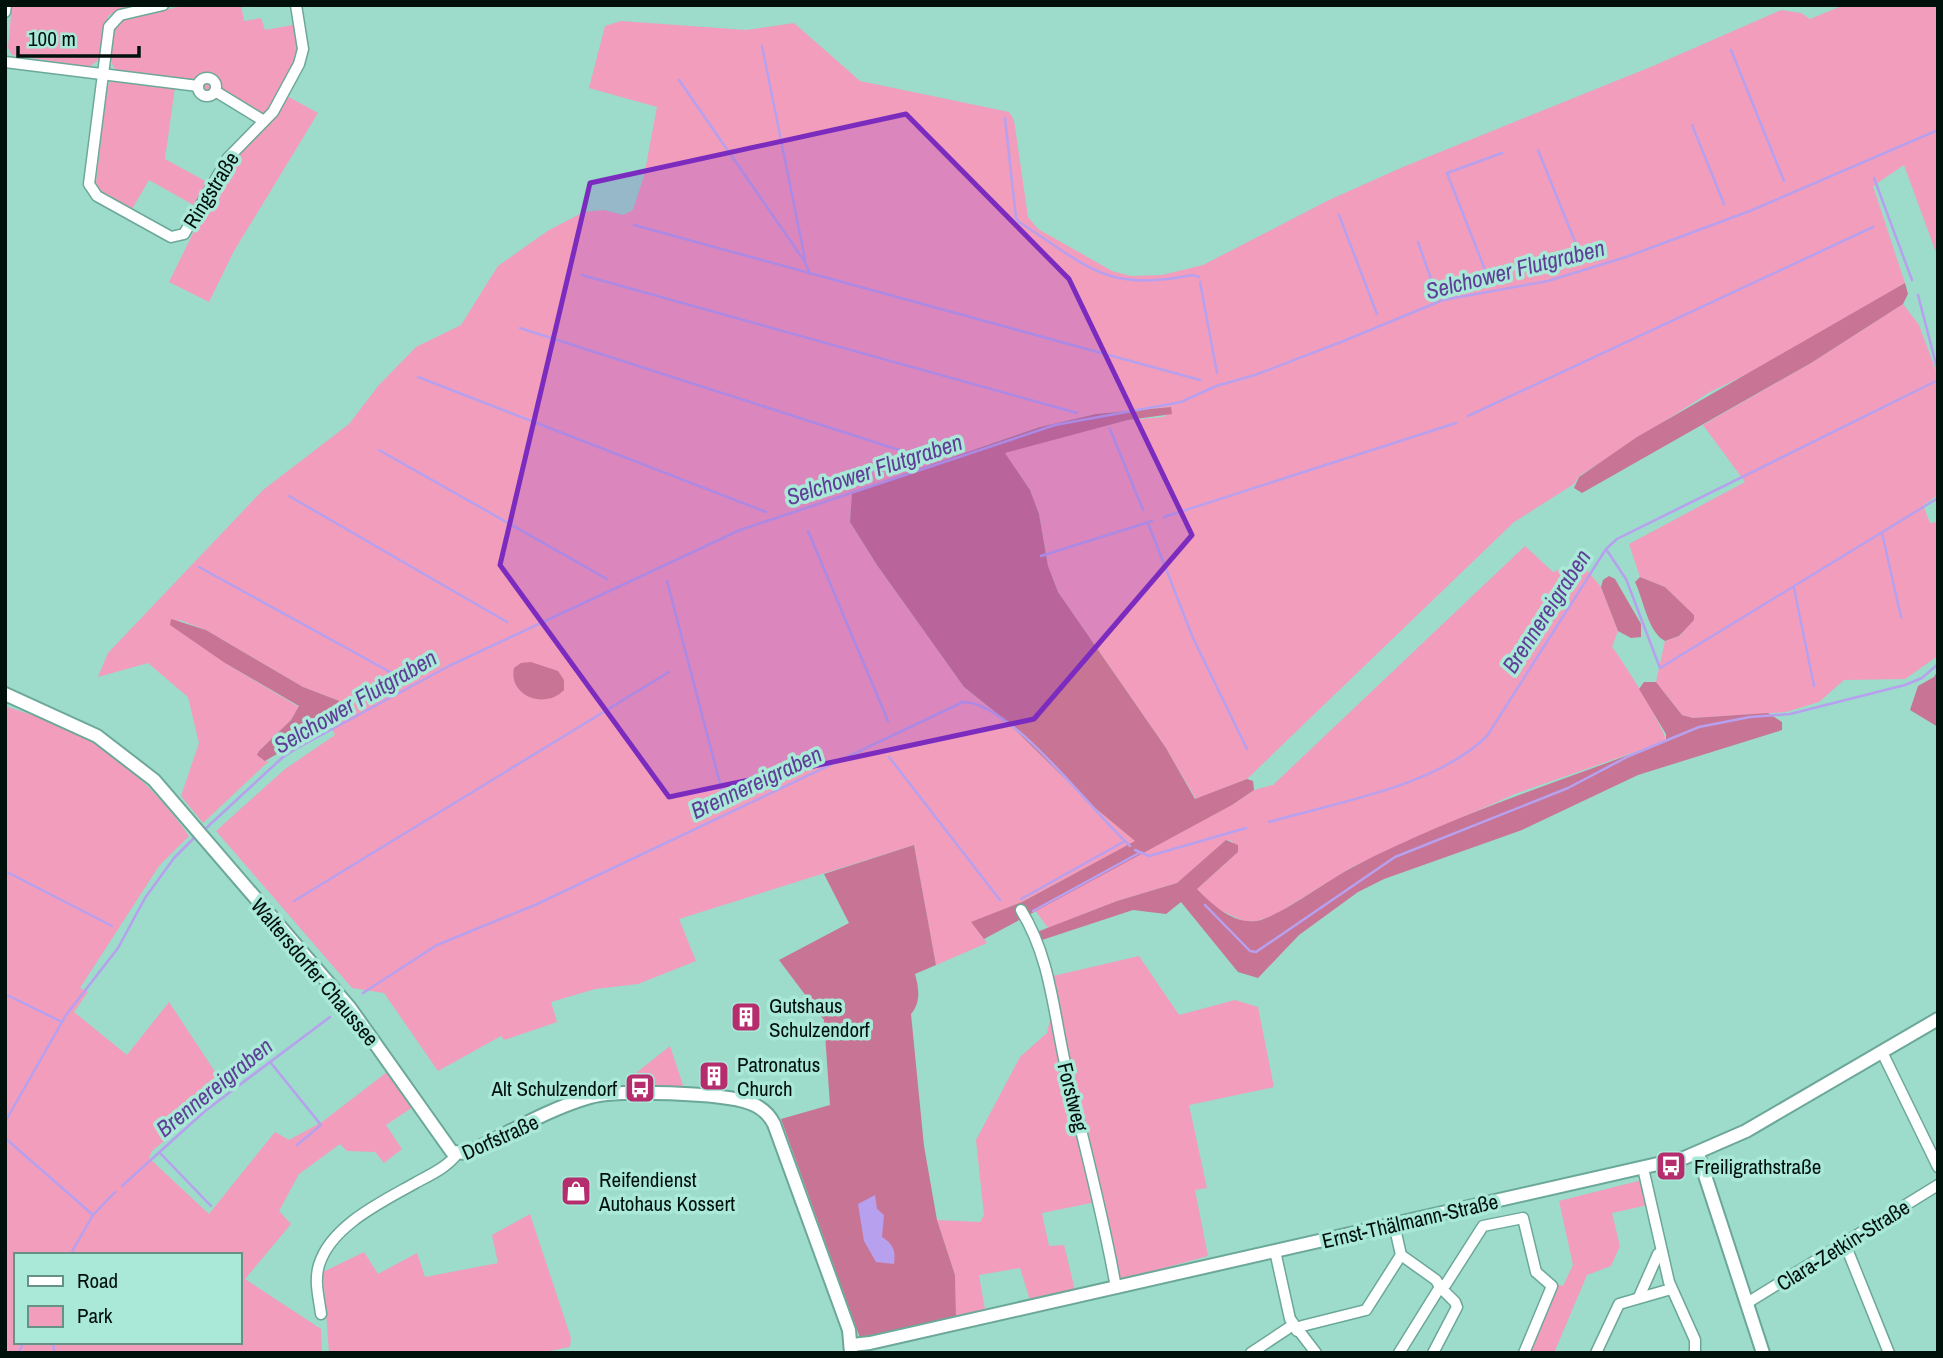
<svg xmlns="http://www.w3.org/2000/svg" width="1943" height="1358" font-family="'Archivo Narrow',sans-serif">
<rect width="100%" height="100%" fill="#9ddbcb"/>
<!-- green -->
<g fill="#f39dbc" fill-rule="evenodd">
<polygon points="12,5 140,5 117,11 108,16 100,59 89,67 12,55 8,48"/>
<path d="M186,5H241L244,21L261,18L265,30L293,25L298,54L287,96L318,113L234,251L209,302L169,282L204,211L149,180L132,209L98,189L96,183L107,89L115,69C106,58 111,31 120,21ZM175,87L194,89L204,100C233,98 243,110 268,125L235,158L216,187L165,159Z"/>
<polygon points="1844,5 1938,5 1938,258 1904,165 1873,186 1905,283 1764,366 1710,392 1579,476 1574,484 1514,522 1247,779 1196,799 1166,748 1058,592 1048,566 1039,514 1030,490 1004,452 1128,420 1164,417 1171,407 1096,414 1040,427 852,492 850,522 877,565 964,687 1004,719 1094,807 1136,841 1022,902 972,922 987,943 936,965 914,845 679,919 696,961 638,984 595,989 551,1002 557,1022 504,1040 501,1036 438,1071 384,993 352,988 216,831 285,769 335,735 329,723 352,710 350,705 303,687 206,630 177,619 225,663 299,707 291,720 259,751 265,761 269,761 203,823 181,796 199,743 188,697 148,663 98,677 108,653 263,490 349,424 379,385 416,347 461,325 498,266 549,230 584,212 604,210 623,215 633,210 644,176 657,107 589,88 605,26 621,21 746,30 794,23 860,81 1009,112 1014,120 1028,217 1038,229 1112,271 1131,276 1162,275 1203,265 1329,200 1403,167 1653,66 1781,10 1801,13 1810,19"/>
<polygon points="1903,304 1919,325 1938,376 1938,495 1923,505 1930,523 1938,522 1938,656 1905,679 1844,680 1819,702 1786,712 1693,718 1682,715 1656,682 1665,641 1680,636 1694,615 1665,587 1640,577 1629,544 1745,482 1703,425 1811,363"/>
<path d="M1525,546L1553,572L1580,562L1601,587L1618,631L1612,647C1622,659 1666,730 1666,741L1515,794L1354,866L1273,916L1256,921H1244L1215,908L1197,889L1238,852L1232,841L1227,840L1177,883L1117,901L1048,928L1035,910L1232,805L1254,790L1273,785Z"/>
<path d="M5,706C28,714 56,721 77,733C121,757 161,795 189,836L159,866L80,988L88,992L74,1012L127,1055L169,1002L227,1090L152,1151L149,1158L209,1214L275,1132L289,1140L322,1122L387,1072L413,1107L386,1125L402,1149L384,1163L375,1152L347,1151L340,1144L299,1174L279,1211L291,1224L245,1279L321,1329L322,1353H5ZM16,1255H240V1342H16Z"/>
<polygon points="1139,956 1179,1015 1235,1000 1258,1007 1274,1087 1189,1105 1207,1188 1195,1190 1208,1256 1117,1281 1101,1201 1042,1213 1049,1246 1064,1245 1075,1290 1030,1300 1020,1268 979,1275 985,1310 956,1317 955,1275 937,1220 980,1222 984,1215 976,1140 1020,1057 1047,1033 1056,994 1053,976"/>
<polygon points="670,1046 684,1088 627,1085 626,1081"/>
<polygon points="1642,1180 1648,1205 1612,1213 1620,1246 1611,1266 1587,1275 1554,1353 1528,1353 1557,1284 1563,1286 1573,1265 1559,1201"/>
<polygon points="530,1214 571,1338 570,1347 539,1353 329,1353 323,1272 364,1252 378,1274 417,1253 425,1277 498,1263 492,1235"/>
</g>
<!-- forest -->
<g fill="#c87494">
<polygon points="1905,283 1908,294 1903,304 1811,363 1582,493 1574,488 1579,477 1637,437"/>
<polygon points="1171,407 1172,414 1128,420 1005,453 1030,490 1039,514 1048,566 1058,592 1166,748 1195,799 1247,779 1253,781 1254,790 1232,805 984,939 971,922 1022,902 1135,841 1094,807 1004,719 964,687 877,565 850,522 852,492 1040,427 1096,414"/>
<polygon points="1609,576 1615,579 1641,624 1641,637 1631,638 1618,631 1601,587 1603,580"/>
<path d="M1640,577L1665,587L1694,615V620L1679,636L1665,641C1648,632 1644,601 1635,582Z"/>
<polygon points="171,619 206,630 303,687 350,705 352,710 265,761 257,755 259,751 291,720 299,706 225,663 170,625"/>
<path d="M531,662L558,671L564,680V690C545,710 508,696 514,668L521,663Z"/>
<polygon points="1938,670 1938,727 1910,710 1918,686 1934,677"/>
<path d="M1644,682H1656L1682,715L1693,718L1768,713L1782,722V730L1638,775L1522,830L1384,879L1358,892L1299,935L1258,978L1238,972L1181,902L1166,914L1133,910L1042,940L1037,932L1117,901L1177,883L1226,840L1238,845V852L1197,889C1212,904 1232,924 1256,921C1276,919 1331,878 1353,867C1453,815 1561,781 1666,741V734L1639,689Z"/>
<path d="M914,845L936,965L915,974C919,988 921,1003 911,1014L924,1146L937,1220L955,1275L956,1317L860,1338L781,1119L830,1105L824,1020L779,960L849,923L824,874Z"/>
</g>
<!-- water -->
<path fill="#b7a1ee" d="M875,1195L877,1209L884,1215L882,1237C893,1244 896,1250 894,1264L876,1262L864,1241L858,1204Z"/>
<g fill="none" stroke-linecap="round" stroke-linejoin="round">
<!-- stream -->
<g stroke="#b7a1ee" stroke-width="2.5">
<polyline points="762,46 805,259"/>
<polyline points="1731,50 1784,181"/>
<polyline points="679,80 805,262 810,274"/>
<path d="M1005,118L1016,218L1019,222C1088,266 1106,293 1192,275L1199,277"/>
<polyline points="1692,125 1724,204"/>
<polyline points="1538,150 1580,254"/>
<polyline points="1874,178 1912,280"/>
<polyline points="1339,215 1377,314"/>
<polyline points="634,225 1200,380"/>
<polyline points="1418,242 1435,290"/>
<polyline points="582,275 1077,413"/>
<polyline points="1489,280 1447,173 1502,153"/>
<polyline points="1200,282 1217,373"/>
<polyline points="1918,295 1938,372"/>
<polyline points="520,328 924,458"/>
<polyline points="418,377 766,512"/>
<polyline points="1468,416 1873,227"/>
<polyline points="1110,429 1143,510"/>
<polyline points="379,450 607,579"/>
<polyline points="289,496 507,622"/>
<polyline points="1164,517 1456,423"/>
<polyline points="1148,523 1193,638 1247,749"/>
<polyline points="808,531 888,721"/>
<polyline points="1882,533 1901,617"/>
<polyline points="1606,549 1626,579 1660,668 1938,498"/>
<polyline points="1041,556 1152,521"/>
<polyline points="199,567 401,678"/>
<polyline points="667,581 722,791"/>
<polyline points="1794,588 1814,686"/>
<polyline points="889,757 1000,900"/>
<path d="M1269,822C1337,802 1435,787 1487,736L1606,549L1617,539L1938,380"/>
<polyline points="203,831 283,757 299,747 449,666 740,530 1055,425 1181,402 1216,386 1255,375 1341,342 1443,300 1548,281 1626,257 1750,211 1938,130"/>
<polyline points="1135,850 1149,856 1246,828"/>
<polyline points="5,871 112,926"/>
<polyline points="1021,899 1125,841"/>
<polyline points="294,901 669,672"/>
<polyline points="1205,905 1250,951 1256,952 1395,857 1568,788 1629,756 1699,727 1750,717 1790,714 1905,685 1922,678 1938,664"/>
<polyline points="1033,911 1139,853"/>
<path d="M363,993L437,945L535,905L963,702C1010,701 1094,814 1130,846"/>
<polyline points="5,994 62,1022"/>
<polyline points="271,1063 321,1125 297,1145"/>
<polyline points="5,1122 66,1015 118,948 145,898 174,858 197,835"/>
<polyline points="5,1138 93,1215"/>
<polyline points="160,1153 211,1206"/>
<polyline points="122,1186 205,1111 330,1017"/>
<polyline points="70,1255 93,1215 115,1192"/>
<polyline points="52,1342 55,1353"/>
<polyline points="18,1353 24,1342"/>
</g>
<!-- minor casing -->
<g stroke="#6ca899" stroke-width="13">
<g id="minor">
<polyline points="163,5 120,15 109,27 89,184 97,196 171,237 184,234 228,158 273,112 299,64 303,49 296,5"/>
<polyline points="5,12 6,5"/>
<polyline points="5,62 198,86"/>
<circle cx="207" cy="87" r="9"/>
<polyline points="215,91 264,121"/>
<path d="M1021,910C1050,957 1053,1009 1065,1063C1082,1138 1103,1212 1116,1288"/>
<polyline points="1882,1052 1938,1167"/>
<polyline points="1643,1168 1669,1282 1695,1340 1695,1353"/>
<polyline points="1394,1224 1401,1255 1436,1280 1440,1287 1399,1353"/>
<polyline points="1845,1244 1889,1353"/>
<polyline points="1275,1251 1290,1319 1316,1353"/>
<polyline points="1639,1297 1658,1254 1662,1252"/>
<polyline points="1747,1303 1938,1185"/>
<path d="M321,1314C319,1298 314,1281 319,1265C331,1225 384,1201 417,1182C432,1174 447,1167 457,1154"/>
<polyline points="1297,1331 1302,1326 1366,1310 1401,1255"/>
<polyline points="1251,1353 1293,1325"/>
<polyline points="1433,1353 1457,1307 1455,1302 1440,1287 1446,1284 1483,1226 1523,1218 1536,1272 1552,1286 1524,1353"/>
<polyline points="1596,1353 1619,1304 1671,1289"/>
</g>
</g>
<!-- tertiary casing -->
<g stroke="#6ca899" stroke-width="16">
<g id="tertiary">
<path d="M5,694L97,736L154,780L350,1008L452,1152L467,1153C507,1134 548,1109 590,1097C617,1089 723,1093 750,1103C761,1107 769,1114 774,1124L849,1330L851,1353"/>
<polyline points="1698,1154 1763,1353"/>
<polyline points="852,1345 870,1343 1684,1158 1746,1131 1938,1019"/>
</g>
</g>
<!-- minor -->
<use href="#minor" stroke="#fff" stroke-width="10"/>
<!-- tertiary -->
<use href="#tertiary" stroke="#fff" stroke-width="12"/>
</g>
<!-- marked area -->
<path fill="#7b2cbf" fill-opacity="0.2" stroke="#7b2cbf" stroke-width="5" stroke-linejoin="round" d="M906,114L1069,279L1192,535L1034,719L669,797L500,565L590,183Z"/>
<!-- icons -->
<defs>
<g id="building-square" transform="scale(1.575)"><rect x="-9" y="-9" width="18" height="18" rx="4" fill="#b52d6d" stroke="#aae8d8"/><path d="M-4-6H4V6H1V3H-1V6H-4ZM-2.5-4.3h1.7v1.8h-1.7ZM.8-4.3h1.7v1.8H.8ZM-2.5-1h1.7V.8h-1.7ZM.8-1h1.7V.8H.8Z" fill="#fff"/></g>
<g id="bus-square" transform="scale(1.575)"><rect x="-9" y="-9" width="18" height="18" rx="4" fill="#b52d6d" stroke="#aae8d8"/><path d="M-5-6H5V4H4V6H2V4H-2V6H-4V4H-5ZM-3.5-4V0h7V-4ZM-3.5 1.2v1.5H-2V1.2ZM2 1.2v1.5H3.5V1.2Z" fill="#fff"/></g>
<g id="shop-square" transform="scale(1.575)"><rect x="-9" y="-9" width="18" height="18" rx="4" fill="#b52d6d" stroke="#aae8d8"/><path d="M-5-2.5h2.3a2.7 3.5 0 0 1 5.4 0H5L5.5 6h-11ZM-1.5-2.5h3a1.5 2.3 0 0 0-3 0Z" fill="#fff"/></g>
</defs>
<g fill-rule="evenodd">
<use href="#building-square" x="746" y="1017"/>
<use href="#building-square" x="714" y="1076"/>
<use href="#bus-square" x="640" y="1088"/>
<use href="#bus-square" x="1671" y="1166"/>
<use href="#shop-square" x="576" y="1191"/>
</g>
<g text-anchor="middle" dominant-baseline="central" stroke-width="7" stroke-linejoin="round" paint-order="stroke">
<!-- street labels -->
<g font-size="21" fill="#00110c" stroke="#aae8d8">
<text transform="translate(211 190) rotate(-58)">Ringstraße</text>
<text transform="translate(315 972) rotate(50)">Waltersdorfer Chaussee</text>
<text transform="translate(1073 1097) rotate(76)">Forstweg</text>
<text transform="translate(500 1137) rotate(-24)">Dorfstraße</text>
<text transform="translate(1410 1221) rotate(-13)">Ernst-Thälmann-Straße</text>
<text transform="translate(1843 1245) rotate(-32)">Clara-Zetkin-Straße</text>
</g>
<!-- poi labels -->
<g font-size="21" fill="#00110c" stroke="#aae8d8" text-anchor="start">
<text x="769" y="1005">Gutshaus<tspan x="769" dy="24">Schulzendorf</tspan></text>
<text x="737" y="1064">Patronatus<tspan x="737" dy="24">Church</tspan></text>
<text x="617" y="1088" text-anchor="end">Alt Schulzendorf</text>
<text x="1694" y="1166">Freiligrathstraße</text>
<text x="599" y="1179">Reifendienst<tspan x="599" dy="24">Autohaus Kossert</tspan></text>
</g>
<!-- water labels -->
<g font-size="23" font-style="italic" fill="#5e3e97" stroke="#aae8d8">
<text transform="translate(1515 269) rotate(-14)">Selchower Flutgraben</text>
<text transform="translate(874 469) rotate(-18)">Selchower Flutgraben</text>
<text transform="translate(1546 611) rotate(-57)">Brennereigraben</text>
<text transform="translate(355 701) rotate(-30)">Selchower Flutgraben</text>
<text transform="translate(756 782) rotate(-25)">Brennereigraben</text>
<text transform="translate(214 1087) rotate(-39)">Brennereigraben</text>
</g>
</g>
<!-- border -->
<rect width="1943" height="1358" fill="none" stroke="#00110c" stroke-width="14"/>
<!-- legend -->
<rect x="14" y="1253" width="228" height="91" fill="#aae8d8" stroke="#669286" stroke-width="2"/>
<rect x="28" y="1276" width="35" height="10" fill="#ffffff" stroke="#669286" stroke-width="2"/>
<text x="77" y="1288" font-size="21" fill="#00110c">Road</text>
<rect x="28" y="1306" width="35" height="21" fill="#f39dbc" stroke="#669286" stroke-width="2"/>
<text x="77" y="1323" font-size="21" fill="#00110c">Park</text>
<!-- scale -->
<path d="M18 46v10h121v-10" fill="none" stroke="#00110c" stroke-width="3.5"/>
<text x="28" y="46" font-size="21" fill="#00110c" stroke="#aae8d8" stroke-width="5" paint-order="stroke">100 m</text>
</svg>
